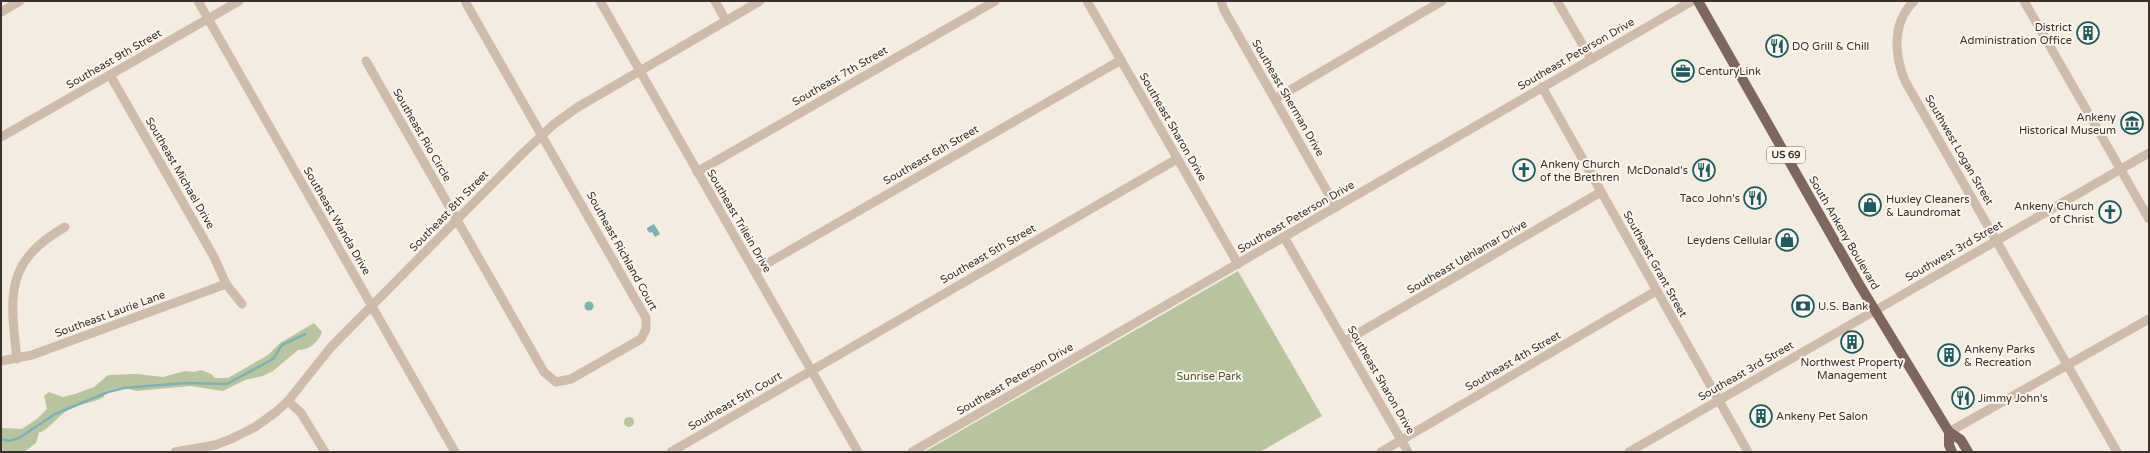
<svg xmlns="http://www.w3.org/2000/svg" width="2150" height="453" font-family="'Varela Round',sans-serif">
<rect width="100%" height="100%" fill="#f4ebe1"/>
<!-- green -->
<g fill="#b8c4a0">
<polygon points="1238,271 1322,416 1260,452 924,452"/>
<path d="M314,323L322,332C318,343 309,350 298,350L273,371L263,376L245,380L223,391L190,386L136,391L123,387L105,391L104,397C92,404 76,403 65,412C59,416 44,434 39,432L36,443L24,452H1V428L22,429L38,418L47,409L44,396L49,392L63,397L75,394L94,387L108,375L137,374L163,377L185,371L194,372L201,370L211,374L215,378H228L268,355L280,343Z"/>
<circle cx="629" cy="422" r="5"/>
</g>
<!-- water -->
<g fill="#7fb0b2">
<polygon points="654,224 660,234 655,237 652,232 650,233 647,230 647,228"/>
<circle cx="589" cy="306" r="4.5"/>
</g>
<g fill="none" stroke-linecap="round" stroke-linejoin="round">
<!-- stream -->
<polyline stroke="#7fb0b2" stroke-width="2.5" points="1,439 9,441 19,438 55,414 108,392 124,388 184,383 227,384 273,359 282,345 305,334"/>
<!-- minor -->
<g stroke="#cdbbac" stroke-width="9">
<polyline points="198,1 455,452"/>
<polyline points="600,1 858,452"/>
<polyline points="715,1 726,21"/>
<polyline points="1087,1 1238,264"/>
<polyline points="1221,1 1224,10 1336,207"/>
<polyline points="1557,1 1591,59"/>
<path d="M1914,1C1892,23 1894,54 1905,81L2117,452"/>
<polyline points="2024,1 2149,219"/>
<polyline points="1,12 20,1"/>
<polyline points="366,61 544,372 556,382 571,379 641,339 646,329 646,318 466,3"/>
<polyline points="110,75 214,257 226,284 242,304"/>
<polyline points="1542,87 1748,452"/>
<polyline points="1275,99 1442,1"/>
<polyline points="1,137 239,1"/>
<polyline points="697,172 995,1"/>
<polyline points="1284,237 1408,452"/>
<polyline points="754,271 1121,60"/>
<polyline points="1345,341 1601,192"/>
<path d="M17,359C10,296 4,262 65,227"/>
<polyline points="1,361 32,355 226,284"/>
<polyline points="288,401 301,413 325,452"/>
<polyline points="1949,432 2149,319"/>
<polyline points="175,452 215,445 231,439 255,427 276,412 288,401 331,347 522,154 554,124 578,107 760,1"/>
<polyline points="671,452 1177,159"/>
<polyline points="912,452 1692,1"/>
<polyline points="1381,452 1656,291"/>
<polyline points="1629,452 2149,153"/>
</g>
<!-- major -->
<g stroke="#7d675c" stroke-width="10">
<polyline points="1698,1 1859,284 1949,432 1961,440 1968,452"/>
<polyline points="1949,432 1949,445 1952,452"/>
</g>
</g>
<!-- icons -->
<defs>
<g id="building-ring" transform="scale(1.15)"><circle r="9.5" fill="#fbf5ee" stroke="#1f5a5e" stroke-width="1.5"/><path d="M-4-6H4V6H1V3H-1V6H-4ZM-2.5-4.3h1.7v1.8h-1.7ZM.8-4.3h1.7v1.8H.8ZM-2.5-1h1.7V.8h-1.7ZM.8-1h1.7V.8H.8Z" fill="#1f5a5e"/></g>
<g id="restaurant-ring" transform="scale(1.15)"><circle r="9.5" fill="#fbf5ee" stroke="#1f5a5e" stroke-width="1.5"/><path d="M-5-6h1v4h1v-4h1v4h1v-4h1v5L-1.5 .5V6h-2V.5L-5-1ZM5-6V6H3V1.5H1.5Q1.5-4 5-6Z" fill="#1f5a5e"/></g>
<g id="office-ring" transform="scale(1.15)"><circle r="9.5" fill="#fbf5ee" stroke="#1f5a5e" stroke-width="1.5"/><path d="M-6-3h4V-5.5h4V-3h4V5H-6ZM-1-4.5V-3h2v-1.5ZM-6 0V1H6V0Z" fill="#1f5a5e"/></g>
<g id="museum-ring" transform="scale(1.15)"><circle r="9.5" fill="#fbf5ee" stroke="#1f5a5e" stroke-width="1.5"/><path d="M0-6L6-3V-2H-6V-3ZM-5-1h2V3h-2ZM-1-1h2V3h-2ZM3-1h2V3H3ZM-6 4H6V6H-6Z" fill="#1f5a5e"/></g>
<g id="church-ring" transform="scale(1.15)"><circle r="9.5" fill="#fbf5ee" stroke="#1f5a5e" stroke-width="1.5"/><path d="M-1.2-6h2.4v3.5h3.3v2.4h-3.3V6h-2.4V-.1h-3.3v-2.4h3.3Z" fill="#1f5a5e"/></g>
<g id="shop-ring" transform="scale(1.15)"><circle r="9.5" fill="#fbf5ee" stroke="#1f5a5e" stroke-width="1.5"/><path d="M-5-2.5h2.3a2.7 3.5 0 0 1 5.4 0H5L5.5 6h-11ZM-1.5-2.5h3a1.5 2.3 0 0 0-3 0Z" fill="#1f5a5e"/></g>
<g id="bank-ring" transform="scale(1.15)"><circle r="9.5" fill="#fbf5ee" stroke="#1f5a5e" stroke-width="1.5"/><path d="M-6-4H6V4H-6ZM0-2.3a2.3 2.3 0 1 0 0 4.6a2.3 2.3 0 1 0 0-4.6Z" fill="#1f5a5e"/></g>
</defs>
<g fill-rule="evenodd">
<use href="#building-ring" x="2088" y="33"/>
<use href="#restaurant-ring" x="1777" y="46"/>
<use href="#office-ring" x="1683" y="71"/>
<use href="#museum-ring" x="2132" y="123"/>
<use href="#church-ring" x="1524" y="170"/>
<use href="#restaurant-ring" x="1704" y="170"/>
<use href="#restaurant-ring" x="1755" y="198"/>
<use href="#shop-ring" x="1870" y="205"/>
<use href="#church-ring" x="2110" y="212"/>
<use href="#shop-ring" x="1787" y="240"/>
<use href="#bank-ring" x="1803" y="306"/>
<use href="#building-ring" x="1852" y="342"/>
<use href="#building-ring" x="1949" y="355"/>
<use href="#restaurant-ring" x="1963" y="398"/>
<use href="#building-ring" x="1761" y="416"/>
</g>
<g text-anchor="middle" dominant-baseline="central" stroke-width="4" stroke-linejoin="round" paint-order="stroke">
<!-- shield labels -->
<rect fill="#fbf5ee" stroke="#756b66" stroke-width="1" x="1767" y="147" width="38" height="16" rx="3"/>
<g font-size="10" font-weight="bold" fill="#3b302b">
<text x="1786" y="155">US 69</text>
</g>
<!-- poi labels -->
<g font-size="11" fill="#3b302b" stroke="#fbf5ee" text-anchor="start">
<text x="2072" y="27" text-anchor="end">District<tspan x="2072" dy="13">Administration Office</tspan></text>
<text x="1792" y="46">DQ Grill &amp; Chill</text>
<text x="1698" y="71">CenturyLink</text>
<text x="2116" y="117" text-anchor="end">Ankeny<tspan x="2116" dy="13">Historical Museum</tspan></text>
<text x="1540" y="164">Ankeny Church<tspan x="1540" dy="13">of the Brethren</tspan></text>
<text x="1688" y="170" text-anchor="end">McDonald's</text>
<text x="1740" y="198" text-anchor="end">Taco John's</text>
<text x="1886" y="199">Huxley Cleaners<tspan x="1886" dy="13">&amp; Laundromat</tspan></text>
<text x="2094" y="206" text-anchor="end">Ankeny Church<tspan x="2094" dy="13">of Christ</tspan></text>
<text x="1772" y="240" text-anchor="end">Leydens Cellular</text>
<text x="1818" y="306">U.S. Bank</text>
<text x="1964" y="349">Ankeny Parks<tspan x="1964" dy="13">&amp; Recreation</tspan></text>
<text x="1852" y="362" text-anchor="middle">Northwest Property<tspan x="1852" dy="13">Management</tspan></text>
<text x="1978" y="398">Jimmy John's</text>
<text x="1776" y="416">Ankeny Pet Salon</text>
</g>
<!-- street labels -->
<g font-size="11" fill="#3b302b" stroke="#fbf5ee">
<text transform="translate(1576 54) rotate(-30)">Southeast Peterson Drive</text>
<text transform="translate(114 59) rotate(-30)">Southeast 9th Street</text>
<text transform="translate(840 76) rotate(-30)">Southeast 7th Street</text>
<text transform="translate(1288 98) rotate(60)">Southeast Sherman Drive</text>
<text transform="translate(1173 127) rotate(60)">Southeast Sharon Drive</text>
<text transform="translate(422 135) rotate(60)">Southeast Rio Circle</text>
<text transform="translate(1959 150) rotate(60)">Southwest Logan Street</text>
<text transform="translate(931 155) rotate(-30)">Southeast 6th Street</text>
<text transform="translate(180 173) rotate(60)">Southeast Michael Drive</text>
<text transform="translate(449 211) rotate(-46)">Southeast 8th Street</text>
<text transform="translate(1296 217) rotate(-30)">Southeast Peterson Drive</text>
<text transform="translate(337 221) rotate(60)">Southeast Wanda Drive</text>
<text transform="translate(739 221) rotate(60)">Southeast Trilein Drive</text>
<text transform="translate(1844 233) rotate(60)">South Ankeny Boulevard</text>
<text transform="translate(622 251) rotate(61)">Southeast Richland Court</text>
<text transform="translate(1954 251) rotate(-30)">Southwest 3rd Street</text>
<text transform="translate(988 254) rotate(-30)">Southeast 5th Street</text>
<text transform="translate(1467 257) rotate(-30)">Southeast Uehlamar Drive</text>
<text transform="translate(1655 264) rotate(61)">Southeast Grant Street</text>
<text transform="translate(110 314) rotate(-20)">Southeast Laurie Lane</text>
<text transform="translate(1513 361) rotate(-30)">Southeast 4th Street</text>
<text transform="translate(1746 371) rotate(-30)">Southeast 3rd Street</text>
<text transform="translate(1015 379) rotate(-30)">Southeast Peterson Drive</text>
<text transform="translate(1381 380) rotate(60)">Southeast Sharon Drive</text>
<text transform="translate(735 401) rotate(-30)">Southeast 5th Court</text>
</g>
<!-- park labels -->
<g font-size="11" fill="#4a5a2e" stroke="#fbf5ee">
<text x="1209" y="376">Sunrise Park</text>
</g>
</g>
<!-- border -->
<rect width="2150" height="453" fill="none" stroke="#3b302b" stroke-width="4"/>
</svg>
